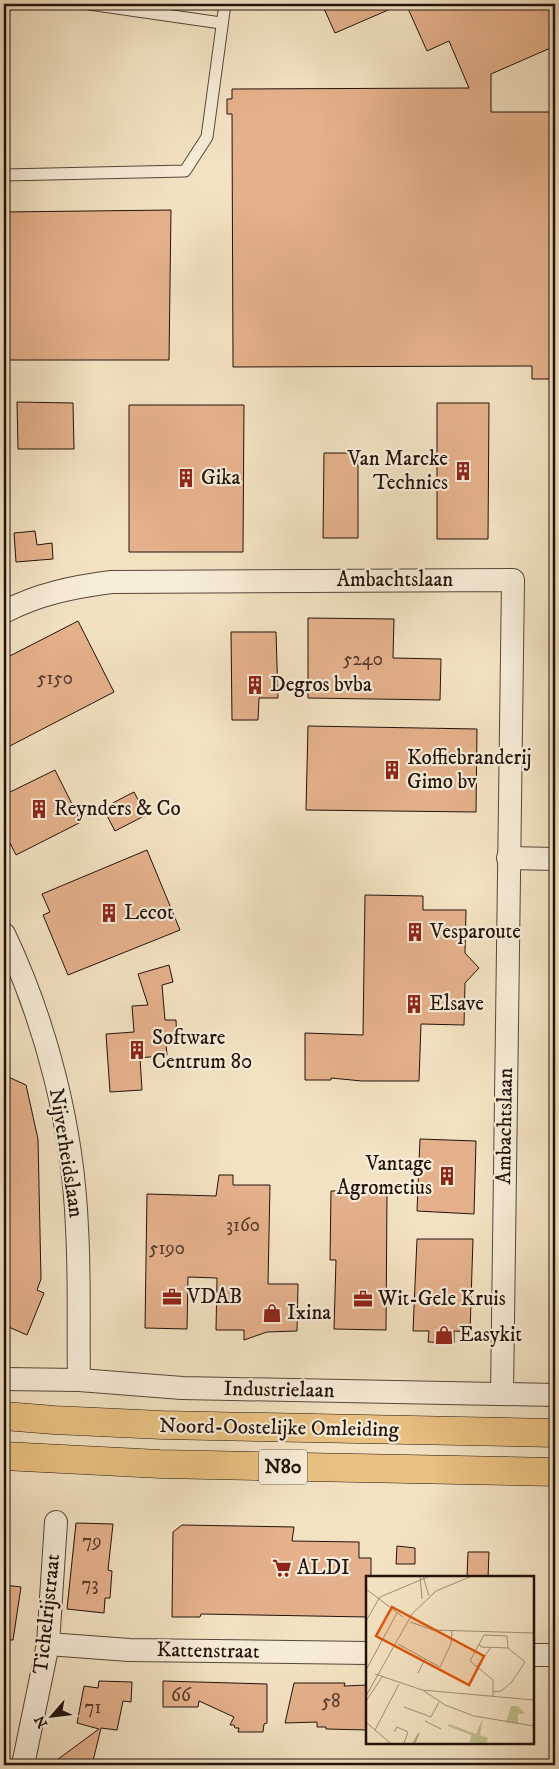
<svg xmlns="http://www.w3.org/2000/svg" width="559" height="1769" font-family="'IM FELL DW Pica',serif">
<rect width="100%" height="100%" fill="#f3e2c2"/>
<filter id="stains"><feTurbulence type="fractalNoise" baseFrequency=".004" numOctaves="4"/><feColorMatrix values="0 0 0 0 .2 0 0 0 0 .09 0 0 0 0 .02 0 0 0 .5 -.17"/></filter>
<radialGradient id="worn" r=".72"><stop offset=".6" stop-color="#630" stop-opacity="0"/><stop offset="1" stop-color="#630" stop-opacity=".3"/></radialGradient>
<!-- building -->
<g fill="#e5b18c" stroke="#22130c">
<polygon points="322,4 402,4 335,33"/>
<polygon points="406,4 555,4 555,46 491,74 491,112 555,112 555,379 532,379 532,366 233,367 232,114 227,114 227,99 232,99 232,89 469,88 449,41 427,51"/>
<polygon points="171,210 169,360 4,360 4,212"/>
<polygon points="17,402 73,403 74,449 18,449"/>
<polygon points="437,403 489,403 488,539 437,539"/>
<polygon points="129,405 244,405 243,552 129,552"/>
<polygon points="324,453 358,453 358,538 323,538"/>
<polygon points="35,531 37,545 52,543 53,559 16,562 14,533"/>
<polygon points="308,618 394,619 393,658 441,659 440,700 308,698"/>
<polygon points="78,621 114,692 4,749 4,659"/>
<polygon points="231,632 276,632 278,698 259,698 258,720 232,720"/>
<polygon points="308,726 477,729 476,812 306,810"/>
<polygon points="55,770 81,822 16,855 4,831 4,795"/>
<polygon points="134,792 146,815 115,831 103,808"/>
<polygon points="147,850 180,930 68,975 43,915 50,912 42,894"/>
<polygon points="365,895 423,896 423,910 466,910 465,953 479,968 465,983 464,1025 421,1024 419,1081 362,1081 331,1078 331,1080 305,1080 305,1033 363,1035"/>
<polygon points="169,965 173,982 162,985 165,1020 176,1020 177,1044 166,1044 167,1055 140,1058 142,1090 110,1092 106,1034 134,1032 132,1006 148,1005 138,974"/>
<polygon points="4,1075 26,1085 38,1139 41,1279 37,1290 44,1293 27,1335 4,1325"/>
<polygon points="420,1139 476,1141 474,1214 417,1211"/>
<polygon points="219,1175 233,1175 233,1185 270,1185 268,1284 298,1284 297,1331 267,1332 244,1340 244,1330 216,1330 217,1278 188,1277 187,1329 145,1328 147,1194 216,1196"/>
<polygon points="331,1191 387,1192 386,1330 334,1329 336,1260 330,1260"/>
<polygon points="417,1239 473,1239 470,1332 454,1331 454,1343 428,1342 429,1331 413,1331"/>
<polygon points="76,1523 113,1524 108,1570 112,1571 110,1598 105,1598 104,1613 67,1609"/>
<polygon points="182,1525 294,1527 292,1541 359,1542 359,1558 371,1558 371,1578 368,1578 368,1617 201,1614 200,1617 172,1617 173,1532"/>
<polygon points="397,1546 415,1548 415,1564 396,1564"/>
<polygon points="468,1552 489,1552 488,1578 467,1578"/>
<polygon points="4,1585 21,1587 13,1640 4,1640"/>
<polygon points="99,1681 132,1682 131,1702 123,1701 117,1730 101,1728 92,1765 50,1765 99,1729 77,1723 84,1686 98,1688"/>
<polygon points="163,1681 267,1684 267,1723 264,1724 263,1732 238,1732 239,1728 235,1728 234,1725 230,1725 234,1717 199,1701 198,1707 163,1707"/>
<polygon points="294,1683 345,1683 344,1686 368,1685 368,1730 326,1729 326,1727 317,1727 317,1722 285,1723"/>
</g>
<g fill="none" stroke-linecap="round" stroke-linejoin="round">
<!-- service casing -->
<g stroke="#56473a" stroke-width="13">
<g id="service">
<polyline points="89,4 221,23"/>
<polyline points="4,175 185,171 207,137 225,4"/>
</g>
</g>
<!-- minor casing -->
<g stroke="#56473a" stroke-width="24">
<g id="minor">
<path d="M4,612C38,594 73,587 111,582L513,580L502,1394"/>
<polyline points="508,858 555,859"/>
<path d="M4,934C47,1025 73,1128 77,1228C80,1279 78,1330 79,1380"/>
<polyline points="4,1379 79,1380 182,1388 555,1395"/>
<polyline points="48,1644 129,1650 368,1653"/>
<polyline points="533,1655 555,1655"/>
<polyline points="23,1765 48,1644 56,1522"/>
</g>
</g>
<!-- primary casing -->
<g stroke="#22130c" stroke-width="29">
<g id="primary">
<polyline points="4,1416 54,1420 162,1425 555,1433"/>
<polyline points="4,1456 160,1464 555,1472"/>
</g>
</g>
<!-- service -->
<use href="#service" stroke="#f7ecd7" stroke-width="11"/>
<!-- minor -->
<use href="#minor" stroke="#f7ecd7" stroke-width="22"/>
<!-- primary -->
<use href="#primary" stroke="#eac181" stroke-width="28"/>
</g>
<!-- icons -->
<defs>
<g id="building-bare" transform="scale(1.5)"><path d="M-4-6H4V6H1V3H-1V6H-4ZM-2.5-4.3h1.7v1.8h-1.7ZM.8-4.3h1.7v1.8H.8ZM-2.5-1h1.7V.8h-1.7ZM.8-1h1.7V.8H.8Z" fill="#8f2418" stroke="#f7ecd7" stroke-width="2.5" paint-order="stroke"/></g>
<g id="office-bare" transform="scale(1.5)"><path d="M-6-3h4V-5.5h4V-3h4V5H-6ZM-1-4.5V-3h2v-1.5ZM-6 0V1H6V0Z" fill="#8f2418" stroke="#f7ecd7" stroke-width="2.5" paint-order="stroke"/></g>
<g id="shop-bare" transform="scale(1.5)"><path d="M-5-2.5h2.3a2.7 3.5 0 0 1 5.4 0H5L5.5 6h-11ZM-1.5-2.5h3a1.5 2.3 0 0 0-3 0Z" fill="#8f2418" stroke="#f7ecd7" stroke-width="2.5" paint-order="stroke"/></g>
<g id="supermarket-bare" transform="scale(1.5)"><path d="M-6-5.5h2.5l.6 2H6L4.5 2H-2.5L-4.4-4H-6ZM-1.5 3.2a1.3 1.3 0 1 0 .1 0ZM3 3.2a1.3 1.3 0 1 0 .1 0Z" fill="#8f2418" stroke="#f7ecd7" stroke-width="2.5" paint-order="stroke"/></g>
</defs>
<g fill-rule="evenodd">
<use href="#building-bare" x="463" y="471"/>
<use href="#building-bare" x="186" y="478"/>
<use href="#building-bare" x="255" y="685"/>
<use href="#building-bare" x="392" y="770"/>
<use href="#building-bare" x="39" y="809"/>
<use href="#building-bare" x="109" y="913"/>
<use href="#building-bare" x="415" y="932"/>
<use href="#building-bare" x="414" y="1004"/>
<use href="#building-bare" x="137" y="1050"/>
<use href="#building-bare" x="447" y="1176"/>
<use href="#office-bare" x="172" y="1297"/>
<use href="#office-bare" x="363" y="1299"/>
<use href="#shop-bare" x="272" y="1313"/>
<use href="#shop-bare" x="444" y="1335"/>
<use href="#supermarket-bare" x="282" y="1568"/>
</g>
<g text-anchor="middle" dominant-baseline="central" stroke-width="4.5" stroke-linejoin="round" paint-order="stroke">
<!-- number labels -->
<g font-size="19" fill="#533a2c">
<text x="363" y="659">5240</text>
<text x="55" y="678">5150</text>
<text x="243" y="1225">3160</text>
<text x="167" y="1248">5190</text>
<text x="92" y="1541">79</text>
<text x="90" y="1584">73</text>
<text x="181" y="1695">66</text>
<text x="331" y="1701">58</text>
<text x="93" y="1707">71</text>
</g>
<!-- shield labels -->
<rect fill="#f7ecd7" stroke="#625449" stroke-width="1" x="259" y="1449.5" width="48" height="35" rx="4"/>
<g font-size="20" font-weight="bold" fill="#22130c">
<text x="283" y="1467">N80</text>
</g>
<!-- poi labels -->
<g font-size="21" fill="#22130c" stroke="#f7ecd7" text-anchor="start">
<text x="448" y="459" text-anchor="end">Van Marcke<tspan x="448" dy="24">Technics</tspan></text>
<text x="201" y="478">Gika</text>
<text x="270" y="685">Degros bvba</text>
<text x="407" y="758">Koffiebranderij<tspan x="407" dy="24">Gimo bv</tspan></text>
<text x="54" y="809">Reynders &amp; Co</text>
<text x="124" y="913">Lecot</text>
<text x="430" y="932">Vesparoute</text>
<text x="429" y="1004">Elsave</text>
<text x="152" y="1038">Software<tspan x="152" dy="24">Centrum 80</tspan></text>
<text x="432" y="1164" text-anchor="end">Vantage<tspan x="432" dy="24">Agrometius</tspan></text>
<text x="187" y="1297">VDAB</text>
<text x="378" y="1299">Wit-Gele Kruis</text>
<text x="287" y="1313">Ixina</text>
<text x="459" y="1335">Easykit</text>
<text x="297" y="1568">ALDI</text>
</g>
<!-- street labels -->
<g font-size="21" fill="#22130c" stroke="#f7ecd7">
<text x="395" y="580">Ambachtslaan</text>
<text transform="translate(505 1126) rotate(-89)">Ambachtslaan</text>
<text transform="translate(66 1153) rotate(81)">Nijverheidslaan</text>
<text transform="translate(279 1390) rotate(1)">Industrielaan</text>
<text transform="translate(279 1428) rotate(1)">Noord-Oostelijke Omleiding</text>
<text transform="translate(47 1614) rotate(-84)">Tichelrijstraat</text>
<text transform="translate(208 1651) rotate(1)">Kattenstraat</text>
</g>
</g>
<!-- overview -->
<g transform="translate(366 1576)">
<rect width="168" height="168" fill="#f3e2c2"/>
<path d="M145,130H152L159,138H152V148L140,146ZM117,142L114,159L122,162L120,167L104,166L105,159L82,150L83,148L110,158Z" fill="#c2c18e"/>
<path fill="none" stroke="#9f8f79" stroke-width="1" d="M54,0L56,23M57,0L63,20M0,13L37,41M70,15L106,0M14,21L64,0M0,45L14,21M44,46L67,54L168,57M32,68L74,91L85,68L86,55M113,68L115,71L142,72L159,86L145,107L135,115L127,116M111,91L125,71M0,94L31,37M52,97L59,83M9,98L56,114L168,124M58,115L79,129L108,140L168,150M0,120L46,38L70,15M127,121V104L104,85L118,59L141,60L142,72M0,125L16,101M38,131L65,141L73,126M59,145L75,153M0,146L24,167M9,154L33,108M28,156L31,151L42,156L38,167M47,167L53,157L49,167"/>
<path fill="#de560c" fill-opacity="0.15" stroke="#de560c" stroke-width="2.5" d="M26,31L118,80L103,109L10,60Z"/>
<rect width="168" height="168" fill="none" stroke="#22130c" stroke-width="2.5"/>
</g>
<!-- margin -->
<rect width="559" height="1769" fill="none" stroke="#f3e2c2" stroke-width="20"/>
<rect x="5" y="5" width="549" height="1759" fill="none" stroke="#22130c" stroke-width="2.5"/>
<rect x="10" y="10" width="539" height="1749" fill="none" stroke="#22130c"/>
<!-- north arrow -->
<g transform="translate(52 1716) rotate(242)" stroke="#f7ecd7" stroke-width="4" paint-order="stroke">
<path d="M0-4L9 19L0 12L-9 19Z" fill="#22130c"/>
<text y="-8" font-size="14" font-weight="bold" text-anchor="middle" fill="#22130c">N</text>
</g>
<rect width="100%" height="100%" filter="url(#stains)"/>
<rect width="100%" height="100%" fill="url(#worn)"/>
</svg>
